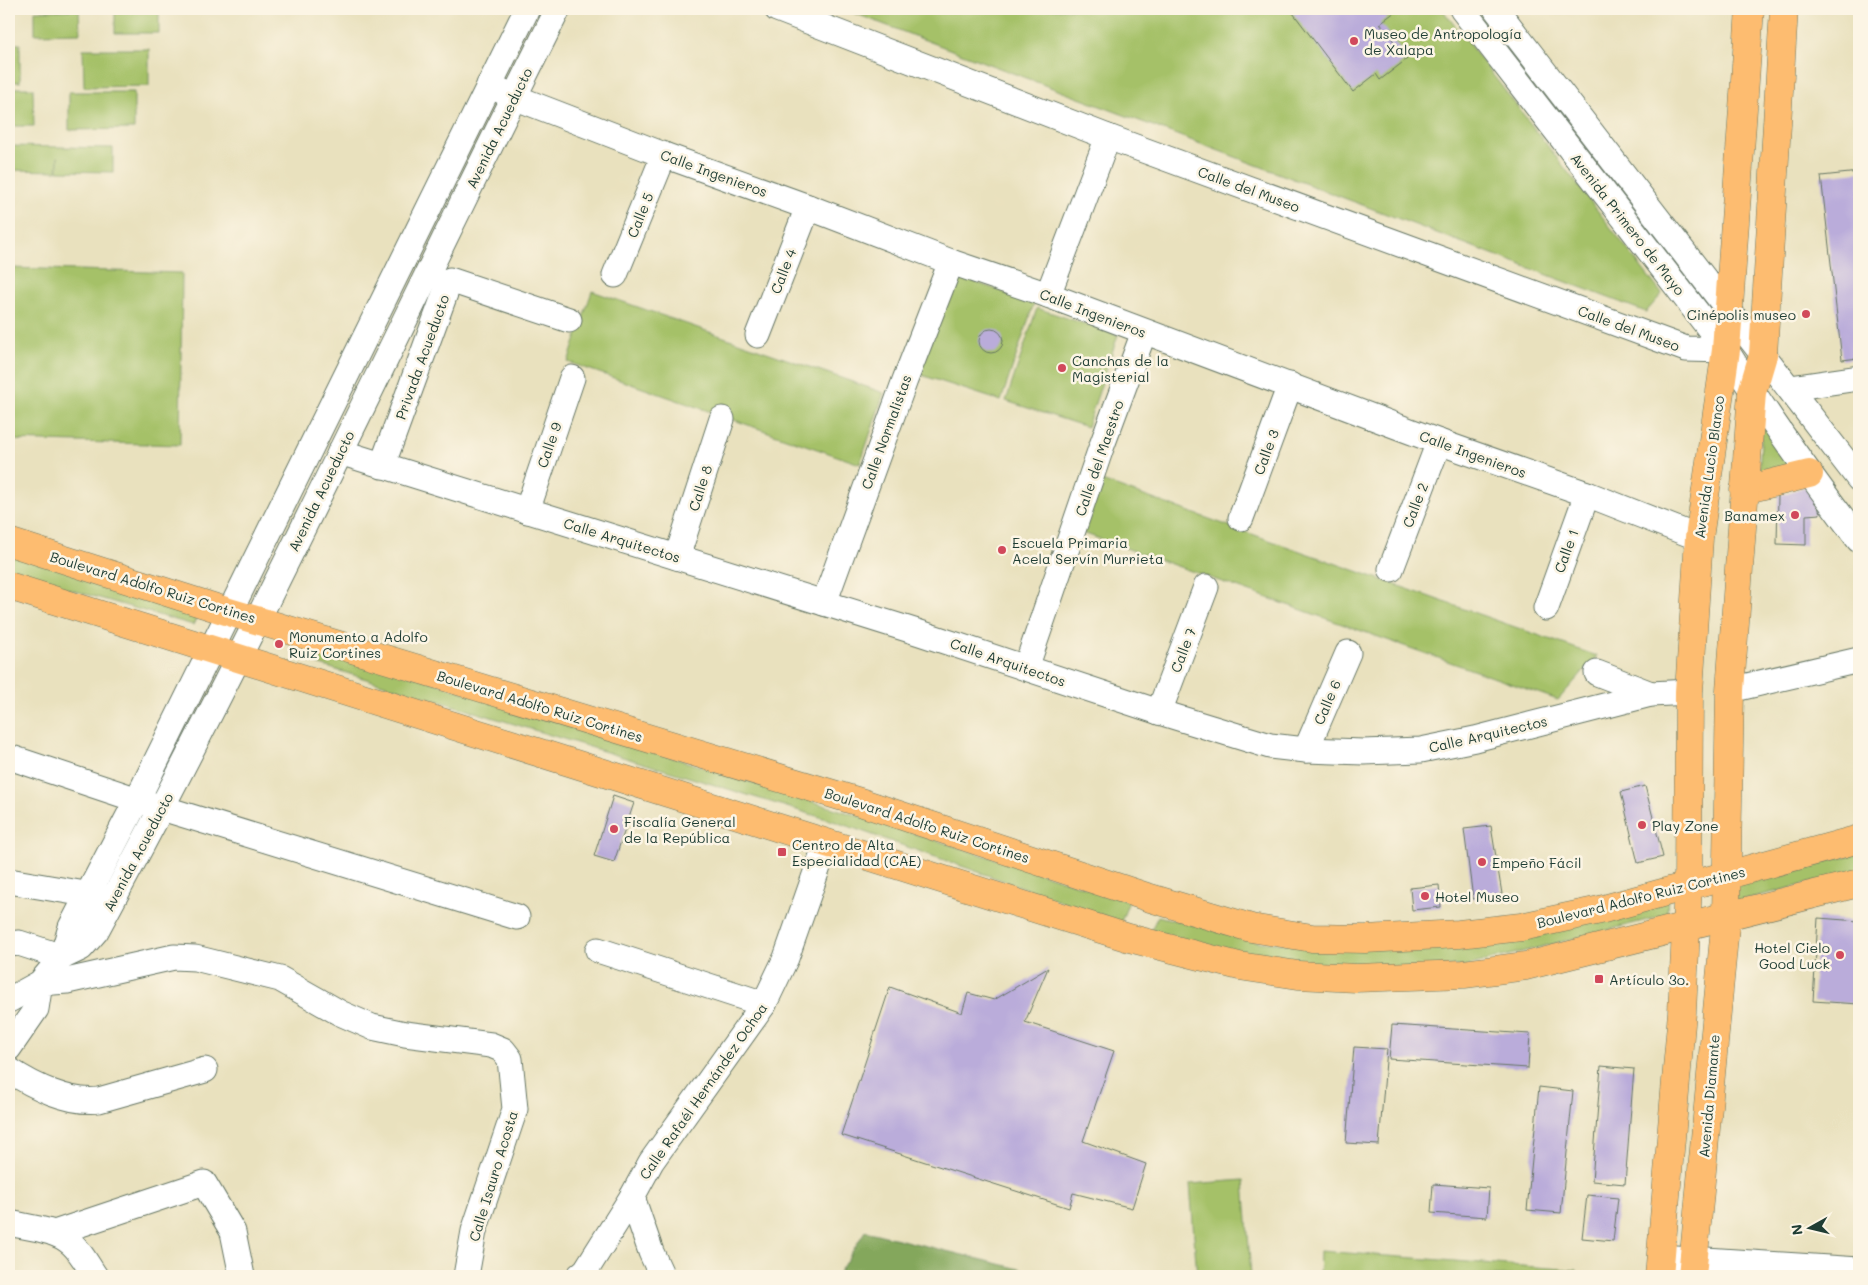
<svg xmlns="http://www.w3.org/2000/svg" width="1868" height="1285" font-family="Mali,sans-serif">
<rect width="100%" height="100%" fill="#fcf5e5"/>
<filter id="ink" filterUnits="userSpaceOnUse"><feTurbulence type="fractalNoise" baseFrequency=".02" numOctaves="2"/><feDisplacementMap in="SourceGraphic" scale="10" xChannelSelector="R" yChannelSelector="G"/><feConvolveMatrix kernelMatrix="1 2 1 2 8 2 1 2 1" color-interpolation-filters="sRGB"/></filter>
<filter id="wash" filterUnits="userSpaceOnUse"><feTurbulence type="fractalNoise" baseFrequency=".0096" numOctaves="4" result="noise"/><feDisplacementMap in="SourceGraphic" scale="20" xChannelSelector="R" yChannelSelector="G"/><feGaussianBlur stdDeviation="1.12" result="paint"/><feColorMatrix in="noise" values="0 0 0 0 0 0 0 0 0 0 0 0 0 0 0 0 0 1.4 0 .05"/><feComposite in="paint" operator="in"/></filter>
<g filter="url(#wash)">
<rect width="100%" height="100%" fill="#e9e1be"/>
<!-- green -->
<g fill="#a5c168" stroke="#627f4e">
<polygon points="843,9 1442,9 1662,294 1646,312"/>
<polygon points="79,10 80,33 35,34 35,11"/>
<polygon points="159,11 159,33 115,33 115,12"/>
<rect x="9" y="44" width="11" height="38"/>
<polygon points="83,49 149,49 149,86 84,87"/>
<polygon points="9,88 33,88 34,126 9,126"/>
<polygon points="69,92 134,92 134,129 69,130"/>
<polygon points="9,146 113,148 113,172 58,171 58,156 57,171 9,170"/>
<polygon points="9,268 182,273 180,445 9,440"/>
<polygon points="955,275 1034,303 1001,401 918,374"/>
<polygon points="592,291 884,393 860,464 568,362"/>
<polygon points="1037,308 1118,335 1087,427 1006,401"/>
<polygon points="1762,424 1793,467 1759,477"/>
<polygon points="1099,480 1597,656 1558,700 1080,532"/>
<polygon points="9,547 203,604 193,625 9,572"/>
<polygon points="324,648 1129,901 1121,922 833,821 317,664"/>
<polygon points="1859,853 1859,871 1734,902 1734,885"/>
<polygon points="1668,893 1667,915 1466,966 1358,970 1251,960 1151,930 1158,916 1259,942 1361,949"/>
<polygon points="1244,1180 1251,1276 1197,1276 1190,1184"/>
<polygon points="1320,1251 1576,1270 1576,1276 1319,1276"/>
</g>
<!-- forest -->
<polygon fill="#84a75c" stroke="#527248" points="865,1231 1048,1276 837,1276"/>
<g id="blocks">
<!-- building -->
<g fill="#baacda">
<polygon points="1290,9 1399,9 1380,23 1407,59 1380,80 1376,74 1353,92"/>
<polygon points="1859,172 1859,358 1842,360 1821,176"/>
<circle cx="991" cy="341" r="12"/>
<polygon points="1813,484 1820,514 1806,515 1806,545 1777,544 1778,496"/>
<polygon points="1645,786 1663,857 1638,863 1621,792"/>
<polygon points="613,796 634,803 614,862 594,856"/>
<polygon points="1491,826 1502,894 1473,899 1464,829"/>
<polygon points="1439,885 1441,907 1412,910 1410,888"/>
<polygon points="1818,918 1859,921 1859,1004 1813,1001"/>
<polygon points="1048,968 1025,1022 1114,1051 1083,1141 1146,1164 1132,1208 1073,1193 1069,1208 841,1135 890,987 962,1013 968,993 994,1000"/>
<polygon points="1392,1025 1530,1034 1528,1068 1389,1059"/>
<polygon points="1354,1047 1387,1049 1379,1145 1346,1143"/>
<polygon points="1601,1066 1634,1069 1625,1184 1592,1181"/>
<polygon points="1539,1087 1573,1091 1561,1213 1527,1210"/>
<polygon points="1433,1184 1489,1188 1487,1217 1431,1213"/>
<polygon points="1587,1195 1618,1198 1613,1241 1582,1238"/>
</g>
</g>
</g>
<g filter="url(#ink)">
<use href="#blocks" fill-opacity="0" stroke="#667664" stroke-width="1"/>
<g fill="none" stroke-linecap="round" stroke-linejoin="round">
<!-- minor casing -->
<g stroke="#667664" stroke-width="27">
<g id="minor">
<polyline points="777,9 1108,137 1686,349 1726,350"/>
<path d="M1462,9L1726,350C1767,416 1812,478 1859,540"/>
<polyline points="1496,9 1859,479"/>
<polyline points="489,85 514,97 664,155 808,207 951,262 1048,295 1439,442 1587,494 1699,538"/>
<polyline points="615,275 664,155"/>
<polyline points="1048,295 1108,137"/>
<polyline points="758,335 808,207"/>
<polyline points="1790,388 1859,378"/>
<polyline points="340,452 917,632 1159,712 1270,746 1306,750 1363,752 1421,750 1475,739 1651,694 1689,692"/>
<polyline points="382,466 450,280 569,320"/>
<polyline points="527,511 572,378"/>
<polyline points="1241,518 1290,385"/>
<polyline points="677,557 722,419"/>
<polyline points="1391,569 1439,442"/>
<polyline points="824,603 905,380 951,262"/>
<polyline points="1546,608 1587,494"/>
<polyline points="1026,668 1101,448 1144,332"/>
<polyline points="1597,673 1651,694"/>
<polyline points="1730,690 1859,660"/>
<polyline points="1159,712 1206,587"/>
<polyline points="1306,750 1348,653"/>
<polyline points="9,757 162,808 517,917"/>
<polyline points="9,881 103,897"/>
<polyline points="9,944 19,943 62,957"/>
<polyline points="598,950 764,1004"/>
<path d="M62,957L81,948L96,931C260,629 404,316 558,9"/>
<polyline points="9,1000 40,983 62,957 71,927 137,800 527,9"/>
<polyline points="9,1048 36,1009 40,983 67,981 174,957 195,958 280,979 340,1013 372,1027 405,1034 491,1045 503,1050 510,1059 515,1109 474,1231 466,1276"/>
<path d="M9,1070C33,1086 70,1104 99,1100L205,1070"/>
<polyline points="632,1197 651,1252 662,1276"/>
<path d="M9,1223C30,1228 56,1229 72,1244C81,1252 88,1266 95,1276"/>
<polyline points="54,1233 204,1183 233,1232 242,1276"/>
<polyline points="1661,1257 1859,1270"/>
<polyline points="579,1276 586,1270 632,1197 651,1162 764,1004 786,958 826,844"/>
</g>
</g>
<!-- major casing -->
<g stroke="#667664" stroke-width="29">
<g id="major">
<polyline points="1744,490 1809,474"/>
<polyline points="9,542 229,612 863,803 1147,897 1251,928 1312,938 1365,939 1459,934 1521,927 1600,910 1859,839"/>
<polyline points="9,586 1129,938 1239,966 1298,975 1356,978 1464,974 1526,966 1859,883"/>
<polyline points="1659,1276 1682,1012 1685,951 1688,885 1689,692 1699,538 1726,350 1750,9"/>
<polyline points="1692,1276 1726,916 1730,690 1752,392 1763,355 1784,9"/>
</g>
</g>
<!-- minor -->
<use href="#minor" stroke="#fff" stroke-width="25"/>
<!-- major -->
<use href="#major" stroke="#fdbc6f" stroke-width="28"/>
</g>
</g>
<!-- markers -->
<g fill="#d1495b" stroke="#fcf5e5" stroke-width="2">
<circle cx="1354" cy="41" r="5"/>
<circle cx="1806" cy="314" r="5"/>
<circle cx="1062" cy="368" r="5"/>
<circle cx="1795" cy="515" r="5"/>
<circle cx="1002" cy="550" r="5"/>
<circle cx="279" cy="644" r="5"/>
<circle cx="1642" cy="825" r="5"/>
<circle cx="614" cy="829" r="5"/>
<rect x="777" y="847" width="10" height="10" rx="2.5"/>
<circle cx="1482" cy="862" r="5"/>
<circle cx="1425" cy="896" r="5"/>
<circle cx="1840" cy="955" r="5"/>
<rect x="1594" y="974" width="10" height="10" rx="2.5"/>
</g>
<g text-anchor="middle" dominant-baseline="central" stroke-width="5" stroke-linejoin="round" paint-order="stroke">
<!-- poi labels -->
<g font-size="14" fill="#1f3d34" stroke="#fcf5e5" text-anchor="start">
<text x="1364" y="33">Museo de Antropología<tspan x="1364" dy="16">de Xalapa</tspan></text>
<text x="1796" y="314" text-anchor="end">Cinépolis museo</text>
<text x="1072" y="360">Canchas de la<tspan x="1072" dy="16">Magisterial</tspan></text>
<text x="1785" y="515" text-anchor="end">Banamex</text>
<text x="1012" y="542">Escuela Primaria<tspan x="1012" dy="16">Acela Servín Murrieta</tspan></text>
<text x="289" y="636">Monumento a Adolfo<tspan x="289" dy="16">Ruiz Cortines</tspan></text>
<text x="624" y="821">Fiscalía General<tspan x="624" dy="16">de la República</tspan></text>
<text x="1652" y="825">Play Zone</text>
<text x="792" y="844">Centro de Alta<tspan x="792" dy="16">Especialidad (CAE)</tspan></text>
<text x="1492" y="862">Empeño Fácil</text>
<text x="1435" y="896">Hotel Museo</text>
<text x="1830" y="947" text-anchor="end">Hotel Cielo<tspan x="1830" dy="16">Good Luck</tspan></text>
<text x="1609" y="979">Artículo 3o.</text>
</g>
<!-- street labels -->
<g font-size="14" fill="#1f3d34" stroke="#fcf5e5">
<text transform="translate(499 128) rotate(-64)">Avenida Acueducto</text>
<text transform="translate(714 173) rotate(20)">Calle Ingenieros</text>
<text transform="translate(1249 189) rotate(20)">Calle del Museo</text>
<text transform="translate(640 215) rotate(-68)">Calle 5</text>
<text transform="translate(1628 224) rotate(52)">Avenida Primero de Mayo</text>
<text transform="translate(783 271) rotate(-69)">Calle 4</text>
<text transform="translate(1093 313) rotate(21)">Calle Ingenieros</text>
<text transform="translate(1629 328) rotate(20)">Calle del Museo</text>
<text transform="translate(422 357) rotate(-70)">Privada Acueducto</text>
<text transform="translate(886 432) rotate(-70)">Calle Normalistas</text>
<text transform="translate(549 445) rotate(-71)">Calle 9</text>
<text transform="translate(1266 452) rotate(-70)">Calle 3</text>
<text transform="translate(1473 454) rotate(20)">Calle Ingenieros</text>
<text transform="translate(1099 458) rotate(-71)">Calle del Maestro</text>
<text transform="translate(1709 467) rotate(-82)">Avenida Lucio Blanco</text>
<text transform="translate(700 488) rotate(-72)">Calle 8</text>
<text transform="translate(321 491) rotate(-64)">Avenida Acueducto</text>
<text transform="translate(1415 505) rotate(-69)">Calle 2</text>
<text transform="translate(622 540) rotate(17)">Calle Arquitectos</text>
<text transform="translate(1566 551) rotate(-70)">Calle 1</text>
<text transform="translate(153 587) rotate(17)">Boulevard Adolfo Ruiz Cortines</text>
<text transform="translate(1183 650) rotate(-69)">Calle 7</text>
<text transform="translate(1008 662) rotate(19)">Calle Arquitectos</text>
<text transform="translate(1327 702) rotate(-67)">Calle 6</text>
<text transform="translate(540 706) rotate(17)">Boulevard Adolfo Ruiz Cortines</text>
<text transform="translate(1488 734) rotate(-13)">Calle Arquitectos</text>
<text transform="translate(927 825) rotate(18)">Boulevard Adolfo Ruiz Cortines</text>
<text transform="translate(138 852) rotate(-62)">Avenida Acueducto</text>
<text transform="translate(1641 897) rotate(-14)">Boulevard Adolfo Ruiz Cortines</text>
<text transform="translate(703 1091) rotate(-55)">Calle Rafaél Hernández Ochoa</text>
<text transform="translate(1709 1096) rotate(-85)">Avenida Diamante</text>
<text transform="translate(493 1176) rotate(-73)">Calle Isauro Acosta</text>
</g>
</g>
<!-- margin -->
<rect width="1868" height="1285" fill="none" stroke="#fcf5e5" stroke-width="30"/>
<!-- north arrow -->
<g transform="translate(1810 1228) rotate(262)" stroke="#fcf5e5" stroke-width="4" paint-order="stroke">
<path d="M0-4L9 19L0 12L-9 19Z" fill="#1f3d34"/>
<text y="-8" font-size="14" font-weight="bold" text-anchor="middle" fill="#1f3d34">N</text>
</g>
</svg>
